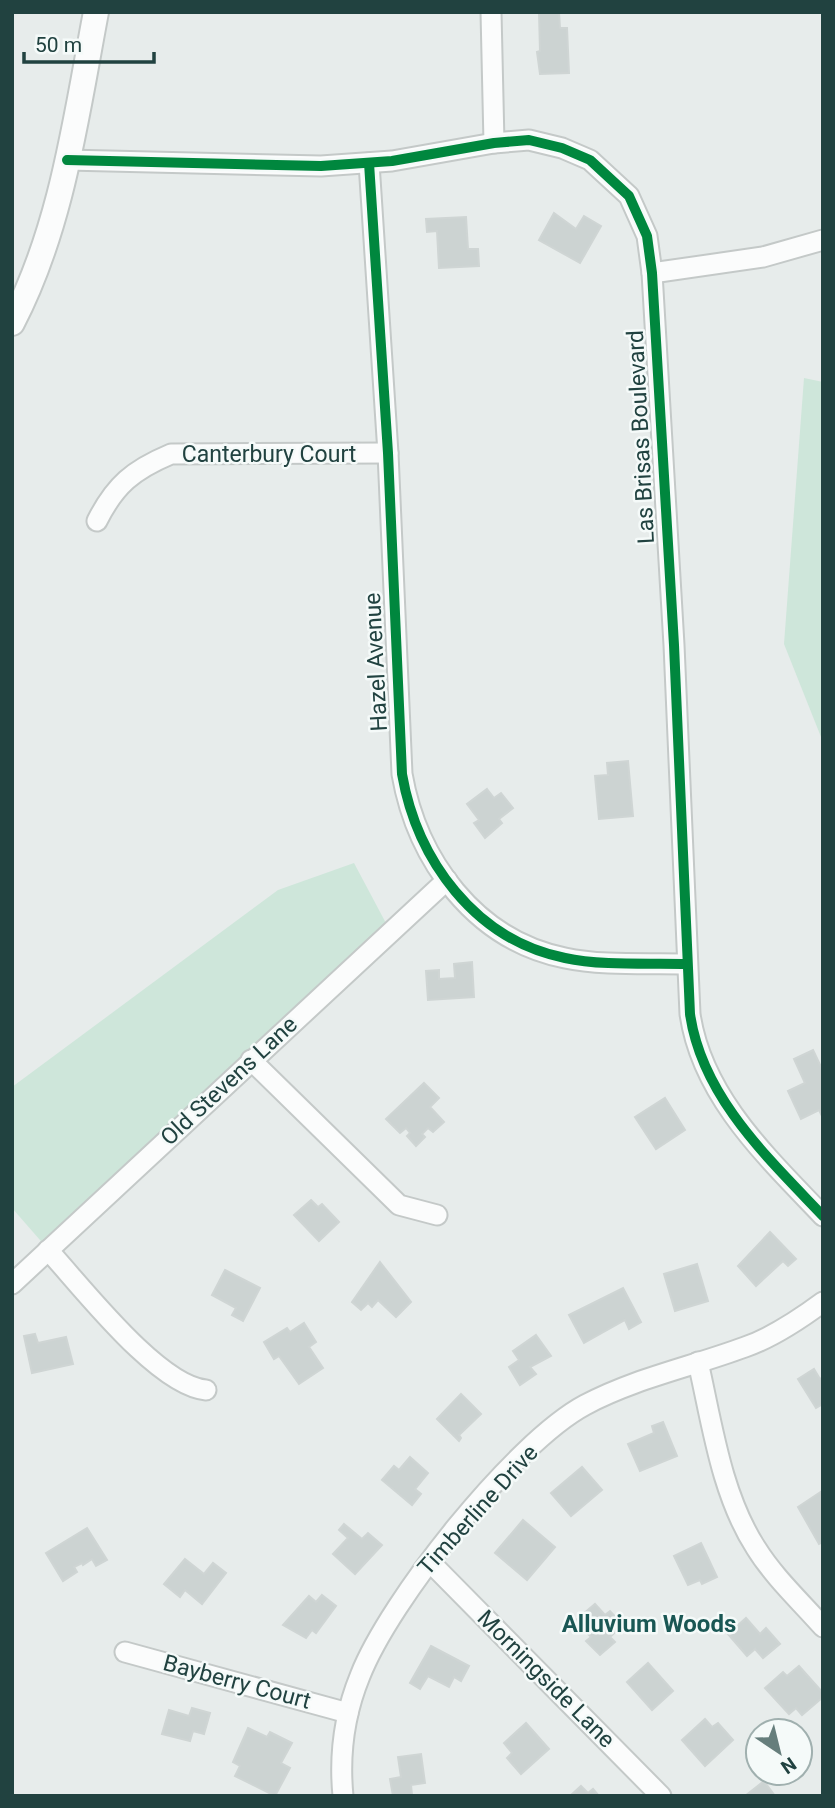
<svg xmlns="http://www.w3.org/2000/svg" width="835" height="1808" font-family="Roboto,sans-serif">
<rect width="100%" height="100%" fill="#e7eceb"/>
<!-- green -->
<g fill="#cee6da">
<polygon points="804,378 823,382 823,742 784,644"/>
<polygon points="354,863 388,927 47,1248 12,1208 12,1087 278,890"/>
</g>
<!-- building -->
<g fill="#ccd3d2" stroke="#cfd5d4" stroke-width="2">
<polygon points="539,12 559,12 560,28 567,28 569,73 540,74 537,52 540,51"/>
<polygon points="554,213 576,229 584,216 601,226 580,263 539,240"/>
<polygon points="466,217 468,249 478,249 479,266 439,268 437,231 427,232 426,219"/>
<polygon points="628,761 633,816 599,819 595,776 608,775 607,763"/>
<polygon points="487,789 494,798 501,793 513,808 499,819 502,823 485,838 474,823 479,820 467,804"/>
<polygon points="472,962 474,997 428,1000 426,971 439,970 439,979 455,978 454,964"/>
<polygon points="813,1050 823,1071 823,1118 819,1110 801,1119 788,1091 805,1083 794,1059"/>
<polygon points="424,1083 439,1098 430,1107 444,1122 433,1132 428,1128 422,1134 425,1137 416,1146 407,1136 410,1133 406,1128 400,1133 386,1119"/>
<polygon points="665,1098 685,1130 656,1149 635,1117"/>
<polygon points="311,1200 318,1207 322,1204 339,1222 319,1241 294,1215"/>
<polygon points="770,1232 796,1259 788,1266 783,1261 756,1286 738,1266"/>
<polygon points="380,1262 411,1302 396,1317 378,1300 372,1307 368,1303 361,1310 352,1302"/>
<polygon points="697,1264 708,1301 675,1311 664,1274"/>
<polygon points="225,1270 260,1288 243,1321 232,1315 236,1308 212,1295"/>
<polygon points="623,1288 641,1322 629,1329 625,1320 584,1343 569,1315"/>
<polygon points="304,1323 316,1342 309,1347 323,1368 299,1384 279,1356 274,1359 264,1342 287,1328 290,1332"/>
<polygon points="35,1334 38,1343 66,1337 73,1364 32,1373 24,1336"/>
<polygon points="536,1335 551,1356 530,1367 536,1374 520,1385 509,1367 519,1360 513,1351"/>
<polygon points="814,1369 820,1379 823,1377 823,1404 816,1408 798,1379"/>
<polygon points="461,1394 481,1414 459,1435 461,1438 459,1441 437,1419"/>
<polygon points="663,1422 677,1456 640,1471 628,1444 654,1433 652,1426"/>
<polygon points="410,1457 428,1473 415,1489 421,1494 412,1505 382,1480 394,1466 399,1470"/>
<polygon points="582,1467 602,1490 571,1516 551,1493"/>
<polygon points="822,1491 823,1542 819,1544 798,1507"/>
<polygon points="523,1520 555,1547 527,1580 495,1553"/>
<polygon points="344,1524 362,1539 368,1533 382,1545 355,1574 333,1554 348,1538 339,1530"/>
<polygon points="87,1528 107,1560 96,1566 92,1559 83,1565 82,1563 74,1567 77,1572 63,1581 46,1553"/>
<polygon points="701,1543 717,1577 702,1584 700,1580 688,1585 674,1556"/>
<polygon points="185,1559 204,1574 213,1563 226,1573 202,1604 185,1590 180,1597 164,1584"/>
<polygon points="322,1595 336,1606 316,1633 312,1630 306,1638 283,1625 309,1596 316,1602"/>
<polygon points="595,1604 605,1615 610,1611 623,1625 610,1637 615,1642 600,1655 586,1641 591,1637 576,1620"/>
<polygon points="746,1618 760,1634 766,1628 780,1644 763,1658 755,1649 747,1656 728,1634"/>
<polygon points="431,1646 469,1666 461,1681 454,1677 449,1687 428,1676 420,1689 410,1683"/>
<polygon points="648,1663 673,1691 652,1710 627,1682"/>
<polygon points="799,1666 823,1693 823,1697 802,1715 796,1708 789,1714 765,1688 783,1672 787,1676"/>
<polygon points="192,1708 210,1713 204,1734 193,1731 190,1741 162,1734 169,1710 189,1716"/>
<polygon points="705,1719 712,1727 718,1723 733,1740 705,1766 682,1740"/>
<polygon points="526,1723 549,1749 521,1774 507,1758 512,1753 504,1743"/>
<polygon points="248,1728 267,1737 270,1732 292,1743 281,1763 290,1768 275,1796 235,1776 240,1766 233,1762"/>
<polygon points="421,1754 425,1783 411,1785 412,1795 393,1796 390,1779 401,1777 398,1757"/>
<polygon points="764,1781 775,1796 745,1796"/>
<polygon points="581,1786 588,1793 593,1789 599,1796 570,1796"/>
</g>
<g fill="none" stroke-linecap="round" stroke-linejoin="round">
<!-- minor casing -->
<g stroke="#c4c9c8" stroke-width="23">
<g id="minor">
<polyline points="491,12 494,143"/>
<path d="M67,160L321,166L392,161L494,143L529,140L562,148L590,160L629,196L647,236L652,273L674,645L690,1014C702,1097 768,1158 823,1216"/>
<path d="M369,163L388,453L402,774C417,860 475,940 565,958C601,966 649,963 687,964"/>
<polyline points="652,273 763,257 823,240"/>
<path d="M97,521C115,485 133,470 171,454L388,453"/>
<polyline points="251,1060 399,1205 437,1215"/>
<path d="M48,1250C82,1287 158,1386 206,1390"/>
<polyline points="12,1284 447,880"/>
<path d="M698,1362C712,1423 721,1494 756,1548C774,1577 800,1601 823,1627"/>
<polyline points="430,1562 661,1796"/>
<polyline points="125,1652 348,1713"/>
<path d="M343,1796C339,1755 344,1715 360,1676C389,1601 514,1443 585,1405C636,1378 691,1367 745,1347C771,1338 800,1319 823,1302"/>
</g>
</g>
<!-- tertiary casing -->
<g stroke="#c4c9c8" stroke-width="28">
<path id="tertiary" d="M12,323C62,227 76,117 96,12"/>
</g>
<!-- minor -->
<use href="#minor" stroke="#fbfcfc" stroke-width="19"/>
<!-- tertiary -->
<use href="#tertiary" stroke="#fbfcfc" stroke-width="24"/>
<!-- cycleway casing -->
<g stroke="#f5faf9" stroke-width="15">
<g id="cycleway">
<path d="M67,160L321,166L392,161L494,143L529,140L562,148L590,160L629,196L647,236L652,273L674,645L690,1014C702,1097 768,1158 823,1216"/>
<path d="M369,163L388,453L402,774C417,860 475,940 565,958C601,966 649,963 687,964"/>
</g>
</g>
<!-- cycleway -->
<use href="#cycleway" stroke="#00873e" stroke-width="10"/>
</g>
<g text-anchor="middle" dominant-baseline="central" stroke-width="5" stroke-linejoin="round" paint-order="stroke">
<!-- street labels -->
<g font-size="23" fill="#214240" stroke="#f5faf9">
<text transform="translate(641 437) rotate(-93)">Las Brisas Boulevard</text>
<text x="269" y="454">Canterbury Court</text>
<text transform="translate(376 662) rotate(-93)">Hazel Avenue</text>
<text transform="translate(229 1081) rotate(-43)">Old Stevens Lane</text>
<text transform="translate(478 1510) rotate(-48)">Timberline Drive</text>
<text transform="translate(546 1679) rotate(45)">Morningside Lane</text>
<text transform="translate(237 1682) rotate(15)">Bayberry Court</text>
</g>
<!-- neighbourhood labels -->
<g font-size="24" font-weight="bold" fill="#1a5754" stroke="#f5faf9">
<text x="649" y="1624">Alluvium Woods</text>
</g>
</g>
<!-- border -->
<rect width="835" height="1808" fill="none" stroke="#214240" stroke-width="28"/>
<!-- north arrow -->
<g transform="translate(779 1752) rotate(145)"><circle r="33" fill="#f5faf9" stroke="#a0b0af" stroke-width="2"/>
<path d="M0-5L12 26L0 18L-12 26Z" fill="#667e7c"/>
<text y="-10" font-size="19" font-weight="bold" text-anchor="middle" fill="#214240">N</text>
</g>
<!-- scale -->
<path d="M24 52v10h130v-10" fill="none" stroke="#214240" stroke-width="3.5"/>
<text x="35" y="52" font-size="21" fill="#214240" stroke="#f5faf9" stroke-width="5" paint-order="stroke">50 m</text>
</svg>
